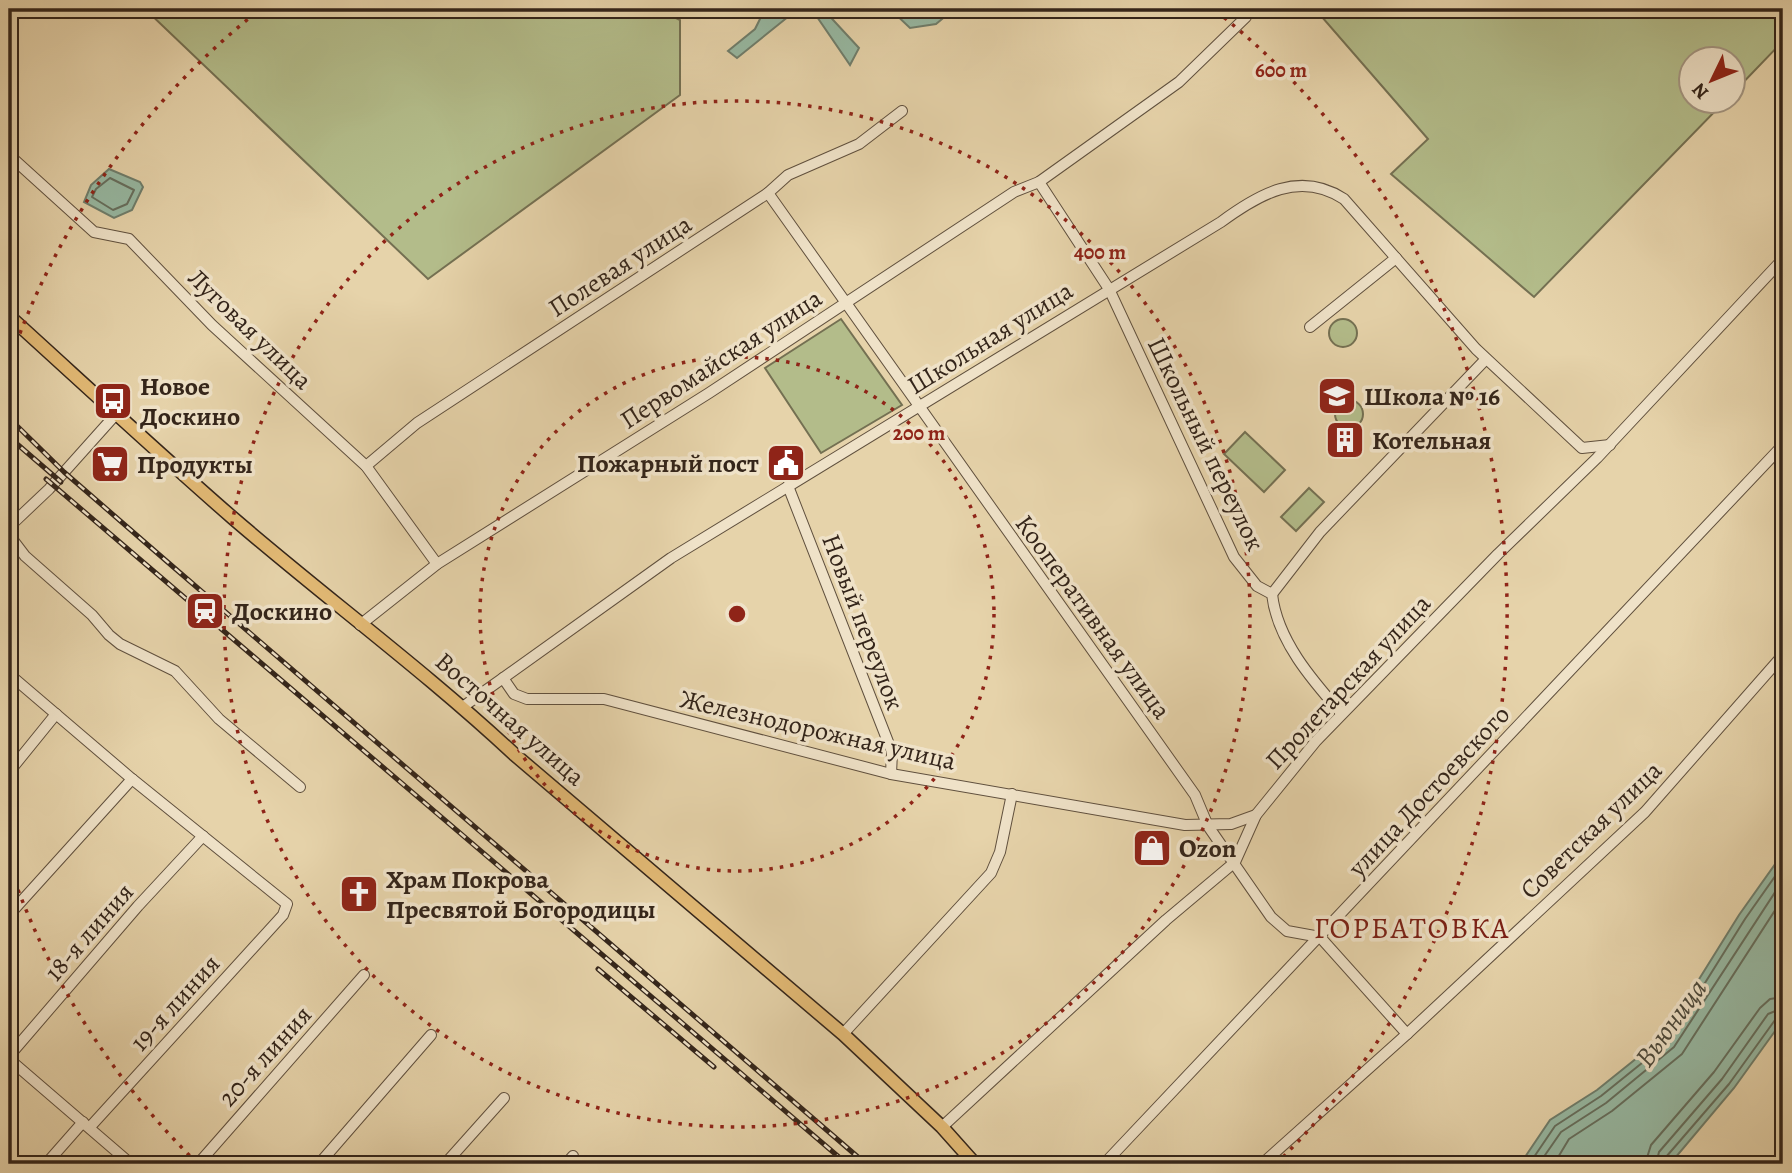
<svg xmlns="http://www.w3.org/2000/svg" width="1792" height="1173" font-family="Alegreya,serif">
<rect width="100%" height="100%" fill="#e6d3aa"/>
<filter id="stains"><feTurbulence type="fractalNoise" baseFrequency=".00286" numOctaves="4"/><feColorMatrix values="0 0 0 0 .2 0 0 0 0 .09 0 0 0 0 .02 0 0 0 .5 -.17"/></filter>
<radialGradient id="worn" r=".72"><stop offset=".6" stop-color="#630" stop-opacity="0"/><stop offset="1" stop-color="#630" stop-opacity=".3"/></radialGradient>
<!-- green -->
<g fill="#b3bc8a" stroke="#747052" stroke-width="2">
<polygon points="145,9 658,9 680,20 680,95 428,279"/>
<polygon points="1315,9 1783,9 1783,41 1733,93 1732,60 1690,60 1690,102 1724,102 1534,297 1391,174 1428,139"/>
<circle cx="1343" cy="333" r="14"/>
<polygon points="841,319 902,405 821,453 765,368"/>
<circle cx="1349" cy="414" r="14"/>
<polygon points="1245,432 1285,470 1264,492 1224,454"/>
<polygon points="1309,488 1324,502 1296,531 1281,517"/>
</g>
<!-- water -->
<g fill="#97b9a3" stroke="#6f7e6c" stroke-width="2">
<polygon points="765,9 823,9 859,48 850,65 815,14 794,12 737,58 728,51 755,29"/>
<polygon points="890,9 954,9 936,24 910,28"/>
<polygon points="109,169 140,182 143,187 132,210 114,218 84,202 91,185"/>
<polygon points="1783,853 1783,1020 1734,1088 1670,1164 1528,1164 1525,1157 1550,1120 1597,1090 1663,1037 1739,915"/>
</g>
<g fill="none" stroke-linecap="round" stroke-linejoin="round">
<!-- shore -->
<g stroke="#666f5e" stroke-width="2">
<polygon points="110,178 134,190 127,204 113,210 92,197 96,189"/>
<polyline points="1534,1164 1534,1157 1555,1126 1601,1096 1668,1042 1745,919 1783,865"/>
<polyline points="1543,1164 1543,1158 1561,1132 1606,1103 1674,1047 1783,880"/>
<polyline points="1554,1164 1569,1139 1612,1111 1682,1054 1783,898"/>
<polyline points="1645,1164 1651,1145 1714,1072 1760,1008 1770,999 1783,997"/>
<polyline points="1656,1164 1659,1152 1722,1079 1768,1014 1783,1008"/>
<polyline points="1665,1164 1666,1157 1729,1084 1775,1020 1783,1016"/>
</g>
<!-- minor casing -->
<g stroke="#60503e" stroke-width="12">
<g id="minor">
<polyline points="9,155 94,232 129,239 212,325 366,466 437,564"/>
<path d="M1039,182L1109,289L1234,557L1257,586L1272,594C1277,640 1312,680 1341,713"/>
<polyline points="768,193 1195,795 1208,826 1271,917 1287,931 1320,937 1407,1034"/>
<polyline points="1310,327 1396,258"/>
<polyline points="366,466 417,423 768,193 788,175 859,144 902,111"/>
<polyline points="788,486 892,752 891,774"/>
<polyline points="9,527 49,489 117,413"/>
<polyline points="9,535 25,556 92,615 109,635 120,644 175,671 219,719 300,787"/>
<polyline points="1272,594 1320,532 1486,359"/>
<polyline points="360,625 437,564 709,393 1014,192 1039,182 1179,82 1246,17"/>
<polyline points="9,674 132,779 287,904 283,915 90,1127"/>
<polyline points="503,678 514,694 527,699 604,699 891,774 1185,825 1231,824 1256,815"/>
<path d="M464,706L671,558L1221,222C1259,194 1300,170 1344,199L1476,349L1582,448L1610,445"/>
<polyline points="9,772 56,714"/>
<polyline points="9,915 132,779"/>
<polyline points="843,1034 991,873 1000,852 1012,794"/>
<polyline points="9,1056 138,906 203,836"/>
<polyline points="9,1059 131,1164"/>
<polyline points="942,1127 1166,920 1235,862 1256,815 1316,741 1498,554 1597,458 1783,259"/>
<polyline points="46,1164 83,1122"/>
<polyline points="198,1164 364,975"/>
<polyline points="319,1164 431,1035"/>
<polyline points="445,1164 504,1098"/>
<polyline points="566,1164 573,1156"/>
<polyline points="1104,1164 1783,445"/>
<polyline points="1262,1164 1407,1034 1645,812 1783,655"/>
</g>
</g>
<!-- major casing -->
<g stroke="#34251a" stroke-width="15">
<path id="major" d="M9,316C84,384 158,453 234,519C327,599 425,671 515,755L843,1034L942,1127L975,1164"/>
</g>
<!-- minor -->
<use href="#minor" stroke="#efe2c8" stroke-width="10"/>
<!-- major -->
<use href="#major" stroke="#e3ba75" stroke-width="12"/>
<!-- rail casing -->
<g stroke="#34251a" stroke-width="5">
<g id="rail">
<polyline points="9,418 64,472 171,565 866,1164"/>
<polyline points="9,437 61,482"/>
<polyline points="46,479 847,1164"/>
<polyline points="598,969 714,1067"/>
</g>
</g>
<!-- rail -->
<use href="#rail" stroke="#efe2c8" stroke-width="2.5" stroke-dasharray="8" stroke-linecap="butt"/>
</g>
<!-- distance rings -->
<g fill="none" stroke="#8f2418" stroke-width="3.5" stroke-dasharray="3.5 7">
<circle cx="737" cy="614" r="257"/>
<circle cx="737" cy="614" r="513"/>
<path d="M197 1163A770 770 0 0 1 9 865M9 363A770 770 0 0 1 258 11M1216 11A770 770 0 0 1 1277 1163"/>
</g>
<!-- icons -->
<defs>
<g id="school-square" transform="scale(2.0125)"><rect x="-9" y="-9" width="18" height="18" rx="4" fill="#8f2418" stroke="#efe2c8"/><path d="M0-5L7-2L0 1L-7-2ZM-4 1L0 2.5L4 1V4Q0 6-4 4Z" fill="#fff"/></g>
<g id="bus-square" transform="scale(2.0125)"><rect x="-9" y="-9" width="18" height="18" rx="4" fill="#8f2418" stroke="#efe2c8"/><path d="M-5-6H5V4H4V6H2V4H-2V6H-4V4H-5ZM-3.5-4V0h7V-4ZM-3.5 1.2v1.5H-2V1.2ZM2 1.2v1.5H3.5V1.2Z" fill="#fff"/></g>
<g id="building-square" transform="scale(2.0125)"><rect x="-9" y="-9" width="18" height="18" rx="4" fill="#8f2418" stroke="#efe2c8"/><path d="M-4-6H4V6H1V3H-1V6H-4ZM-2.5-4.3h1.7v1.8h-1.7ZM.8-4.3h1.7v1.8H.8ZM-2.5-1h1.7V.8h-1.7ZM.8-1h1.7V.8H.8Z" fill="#fff"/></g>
<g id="civic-square" transform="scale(2.0125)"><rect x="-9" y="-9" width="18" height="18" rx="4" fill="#8f2418" stroke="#efe2c8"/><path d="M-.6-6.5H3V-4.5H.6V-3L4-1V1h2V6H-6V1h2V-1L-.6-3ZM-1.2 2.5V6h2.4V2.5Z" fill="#fff"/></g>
<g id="supermarket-square" transform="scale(2.0125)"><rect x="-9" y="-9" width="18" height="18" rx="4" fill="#8f2418" stroke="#efe2c8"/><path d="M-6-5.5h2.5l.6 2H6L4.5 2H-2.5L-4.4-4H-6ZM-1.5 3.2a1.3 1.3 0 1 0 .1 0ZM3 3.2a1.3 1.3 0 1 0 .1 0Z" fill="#fff"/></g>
<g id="station-square" transform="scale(2.0125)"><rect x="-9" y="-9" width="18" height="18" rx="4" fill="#8f2418" stroke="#efe2c8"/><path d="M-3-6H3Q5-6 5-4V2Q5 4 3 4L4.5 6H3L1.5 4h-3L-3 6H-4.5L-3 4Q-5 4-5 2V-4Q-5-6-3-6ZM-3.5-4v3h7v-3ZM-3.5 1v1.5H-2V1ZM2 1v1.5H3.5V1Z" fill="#fff"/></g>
<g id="shop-square" transform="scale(2.0125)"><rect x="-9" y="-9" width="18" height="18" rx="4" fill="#8f2418" stroke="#efe2c8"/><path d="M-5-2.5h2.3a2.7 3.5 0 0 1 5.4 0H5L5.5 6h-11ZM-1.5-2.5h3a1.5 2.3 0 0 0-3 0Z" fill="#fff"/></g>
<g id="church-square" transform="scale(2.0125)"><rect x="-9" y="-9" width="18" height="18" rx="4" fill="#8f2418" stroke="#efe2c8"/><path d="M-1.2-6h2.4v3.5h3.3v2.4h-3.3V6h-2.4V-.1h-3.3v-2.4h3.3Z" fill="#fff"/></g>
</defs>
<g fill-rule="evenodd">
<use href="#school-square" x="1337" y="396"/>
<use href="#bus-square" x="113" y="401"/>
<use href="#building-square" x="1345" y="440"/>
<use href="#civic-square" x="786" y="463"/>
<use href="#supermarket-square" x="110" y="464"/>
<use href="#station-square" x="205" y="611"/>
<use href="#shop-square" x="1152" y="848"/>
<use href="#church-square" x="359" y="894"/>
</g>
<g text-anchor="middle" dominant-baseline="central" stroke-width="7" stroke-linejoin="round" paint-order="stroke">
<!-- street labels -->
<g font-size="26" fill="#34251a" stroke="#efe2c8">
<text transform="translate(620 266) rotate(-33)">Полевая улица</text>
<text transform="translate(250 329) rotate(44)">Луговая улица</text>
<text transform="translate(990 338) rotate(-32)">Школьная улица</text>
<text transform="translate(721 359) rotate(-33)">Первомайская улица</text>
<text transform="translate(1206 444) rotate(64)">Школьный переулок</text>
<text transform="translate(1093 617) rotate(54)">Кооперативная улица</text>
<text transform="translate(863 622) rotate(69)">Новый переулок</text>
<text transform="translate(1348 682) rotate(-47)">Пролетарская улица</text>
<text transform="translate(510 719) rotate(41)">Восточная улица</text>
<text transform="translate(818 730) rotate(13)">Железнодорожная улица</text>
<text transform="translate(1429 791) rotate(-47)">улица Достоевского</text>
<text transform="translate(1591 830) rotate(-44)">Советская улица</text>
<text transform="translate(89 932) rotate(-49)">18-я линия</text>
<text transform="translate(175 1003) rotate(-48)">19-я линия</text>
<text transform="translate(265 1056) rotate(-48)">20-я линия</text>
</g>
<!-- poi labels -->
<g font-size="26" font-weight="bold" fill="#34251a" stroke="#efe2c8" text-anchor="start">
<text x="140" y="386">Новое<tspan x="140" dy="30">Доскино</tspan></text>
<text x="1364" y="396">Школа № 16</text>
<text x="1372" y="440">Котельная</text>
<text x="759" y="463" text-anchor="end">Пожарный пост</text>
<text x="137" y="464">Продукты</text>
<text x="232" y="611">Доскино</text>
<text x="1179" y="848">Ozon</text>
<text x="386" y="879">Храм Покрова<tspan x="386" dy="30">Пресвятой Богородицы</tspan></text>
</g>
<!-- water labels -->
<g font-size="28" font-style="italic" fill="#4d4a3c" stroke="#efe2c8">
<text transform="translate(1671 1023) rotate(-54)">Вьюница</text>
</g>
<!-- quarter labels -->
<g font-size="30" letter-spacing="2" fill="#7a1f14" stroke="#efe2c8">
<text x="1412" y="928">ГОРБАТОВКА</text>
</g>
</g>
<circle cx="737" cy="614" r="10" fill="#8f2418" stroke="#efe2c8" stroke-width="3.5"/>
<g font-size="21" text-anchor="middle" font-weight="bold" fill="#8f2418" stroke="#efe2c8" stroke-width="7" stroke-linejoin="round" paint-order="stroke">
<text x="1281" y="77">600 m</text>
<text x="1100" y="259">400 m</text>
<text x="919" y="440">200 m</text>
</g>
<!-- margin -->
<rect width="1792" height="1173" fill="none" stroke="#e6d3aa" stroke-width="35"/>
<rect x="10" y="10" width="1771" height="1152" fill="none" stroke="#34251a" stroke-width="3.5"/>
<rect x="18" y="18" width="1757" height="1138" fill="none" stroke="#34251a" stroke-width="2"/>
<!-- north arrow -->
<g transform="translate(1712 80) rotate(227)"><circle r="33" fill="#efe2c8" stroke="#a49682" stroke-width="2"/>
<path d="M0-5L12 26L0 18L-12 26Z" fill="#8f2418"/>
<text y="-10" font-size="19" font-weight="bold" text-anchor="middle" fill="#34251a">N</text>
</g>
<rect width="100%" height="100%" filter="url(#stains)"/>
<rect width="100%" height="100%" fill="url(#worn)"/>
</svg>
